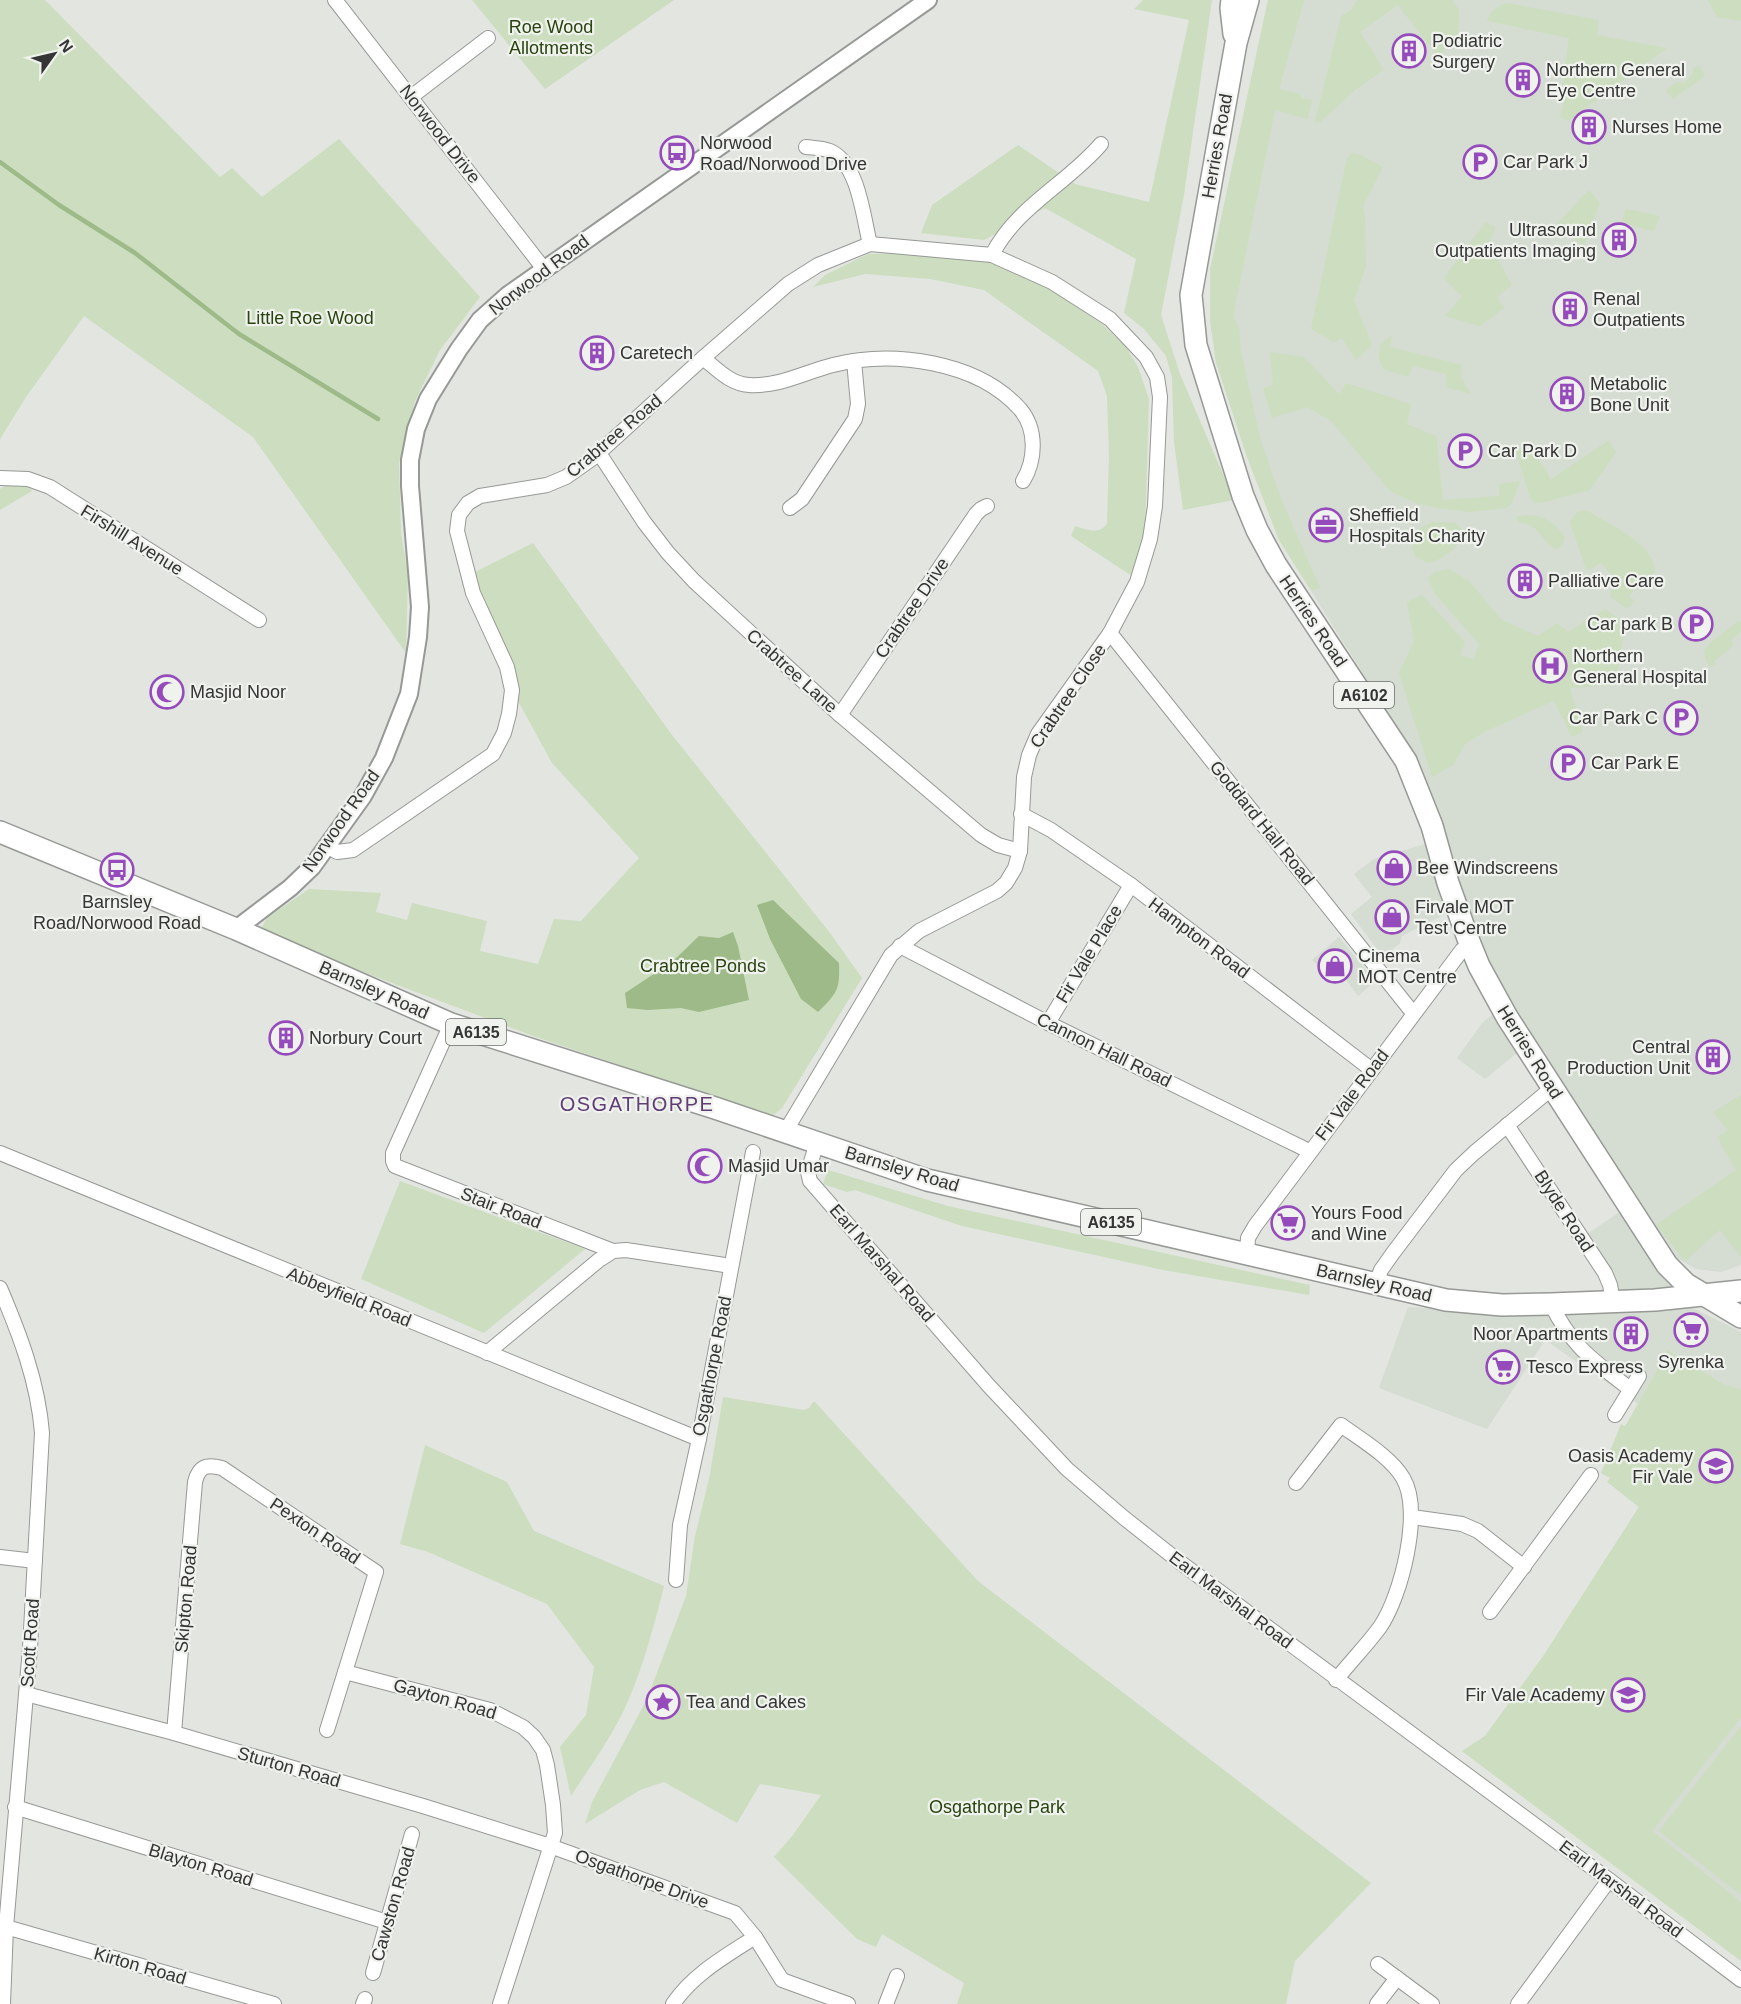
<svg xmlns="http://www.w3.org/2000/svg" width="1741" height="2004" font-family="Arial,sans-serif">
<rect width="100%" height="100%" fill="#e2e5e0"/>
<!-- built -->
<g fill="#d5dcd1">
<polygon points="1268,0 1741,0 1741,1265 1721,1272 1696,1269 1663,1250 1491,972 1406,742 1279,540 1246,454 1216,362 1210,320 1210,270"/>
<polygon points="1429,843 1449,912 1402,936 1400,943 1383,957 1351,914 1372,897 1354,874 1374,859"/>
<polygon points="1339,937 1375,981 1358,996 1341,973 1334,979 1312,960"/>
<polygon points="1495,1013 1518,1052 1485,1079 1457,1058 1483,1022"/>
<polygon points="1621,1211 1664,1279 1695,1309 1741,1332 1741,1961 1462,1751 1485,1736 1544,1655 1639,1507 1634,1503 1702,1448 1545,1340 1487,1429 1379,1388 1408,1307 1517,1314 1618,1311 1618,1285 1586,1235"/>
</g>
<!-- green -->
<g fill="#ccdebf">
<polygon points="0,0 45,0 220,177 232,168 262,197 339,139 480,297 440,350 415,401 399,463 401,533 408,574 406,653 253,437 84,316 26,397 0,439"/>
<polygon points="472,0 674,0 545,89"/>
<polygon points="1143,0 1212,0 1184,195 1161,315 1180,374 1234,500 1183,510 1174,442 1172,378 1166,356 1144,329 1124,313 1136,259 1045,208 984,240 921,233 932,205 1018,145 1075,184 1149,202 1189,20 1134,9"/>
<polygon points="1268,0 1304,0 1279,89 1300,94 1301,98 1312,100 1308,119 1275,110 1233,316 1239,329 1241,351 1260,438 1280,496 1320,588 1311,590 1279,540 1246,454 1216,362 1210,320 1210,270"/>
<polygon points="1358,0 1452,0 1459,10 1458,34 1448,41 1440,59 1398,5 1360,32 1384,70 1355,90 1320,122 1315,122 1341,16 1351,10"/>
<polygon points="1708,0 1741,0 1741,21 1717,17"/>
<path d="M1507,3L1599,20L1597,35L1667,48L1568,121L1560,117L1567,89L1562,86L1569,38L1487,21C1490,11 1496,6 1507,3Z"/>
<polygon points="1698,65 1705,76 1673,99 1666,90 1677,82 1685,83 1692,75 1694,67"/>
<polygon points="1352,153 1361,155 1383,167 1363,206 1365,217 1366,266 1354,301 1372,345 1356,360 1342,338 1334,342 1311,329 1347,158"/>
<polygon points="1589,190 1600,203 1584,246 1555,226"/>
<polygon points="1626,209 1660,216 1654,230 1652,231 1622,222"/>
<polygon points="1486,222 1496,227 1487,247 1495,254 1512,285 1497,297 1504,308 1480,326 1445,316 1462,297 1444,278"/>
<path d="M905,253L990,261L1029,277L1056,293L1102,324L1126,347L1138,367L1149,399L1145,535L1132,576L1071,536L1075,526C1089,530 1097,535 1107,524L1109,455L1107,396L1098,371L984,290L930,279L865,274L813,287L825,275L868,254Z"/>
<polygon points="1392,336 1390,347 1462,365 1461,378 1471,394 1446,387 1446,374 1413,366 1408,377 1383,369 1379,359 1380,345 1386,339"/>
<polygon points="1270,352 1304,357 1339,394 1346,383 1411,404 1407,424 1436,436 1443,500 1499,496 1499,484 1520,481 1513,501 1507,508 1469,512 1438,508 1418,504 1390,491 1331,421 1307,407 1272,418 1263,388 1273,385"/>
<polygon points="1609,440 1616,452 1590,490 1540,503 1535,503 1530,498 1516,451 1527,442 1546,470 1550,480"/>
<polygon points="27,484 32,491 0,510 0,489 5,486"/>
<path d="M1580,511H1588C1610,525 1656,544 1655,573L1647,584L1639,580L1629,597L1634,600L1629,608L1625,607L1611,597L1610,591L1620,584L1601,563L1589,570L1586,569L1570,522L1575,514Z"/>
<path d="M1527,515C1543,515 1557,523 1565,538L1561,547L1555,549C1539,539 1543,527 1519,522L1516,517Z"/>
<path d="M1432,522L1454,523L1465,531C1459,547 1444,560 1427,563L1415,556L1411,543L1414,531Z"/>
<polygon points="533,543 672,735 830,933 862,978 782,1108 772,1116 536,1037 267,936 261,929 267,918 309,889 381,893 376,912 407,920 412,903 487,921 480,951 538,964 554,919 581,921 639,858 552,763 512,690 469,575"/>
<polygon points="1449,569 1469,581 1502,620 1538,636 1557,623 1568,632 1605,609 1626,623 1615,685 1570,688 1583,731 1572,737 1554,701 1486,731 1465,744 1453,765 1432,777 1399,673 1414,641 1407,602 1422,595 1465,642 1460,655 1474,659 1479,644 1435,594 1428,578 1434,572"/>
<polygon points="1741,621 1741,631 1731,640 1734,645 1714,661 1716,664 1711,667 1706,661 1704,651 1710,643 1737,622"/>
<polygon points="1741,1095 1741,1257 1720,1230 1685,1261 1656,1225 1736,1170 1717,1137 1728,1130 1713,1112"/>
<polygon points="828,1170 948,1206 1310,1285 1309,1295 1163,1270 962,1226 855,1190 847,1192 823,1184"/>
<polygon points="400,1181 585,1249 484,1333 361,1279"/>
<polygon points="1667,1350 1723,1384 1741,1390 1741,1717 1652,1831 1741,1902 1741,1961 1462,1751 1485,1736 1544,1655 1639,1507 1607,1482 1610,1478 1601,1473 1621,1424 1625,1426 1657,1371 1657,1364"/>
<polygon points="723,1397 804,1410 809,1408 813,1402 815,1402 978,1581 1371,1883 1295,1961 1286,2004 957,2004 964,1983 882,1934 876,1947 857,1939 774,1857 793,1835 821,1795 760,1784 737,1823 664,1782 640,1790 585,1824 592,1802 647,1699 686,1596 695,1536 709,1479"/>
<path d="M425,1445L507,1482L534,1531L664,1586C654,1626 644,1664 628,1701C614,1734 591,1765 571,1796L560,1747L586,1715L594,1667L547,1604L428,1552L400,1544Z"/>
<polygon points="1741,1726 1741,1895 1659,1831"/>
</g>
<!-- water -->
<g fill="#9dba88">
<path d="M773,900L839,963C840,990 837,993 818,1012L801,999L770,939L757,905Z"/>
<polygon points="733,932 738,946 749,1000 699,1012 681,1008 648,1010 627,1008 625,993 672,962 699,936 719,938"/>
</g>
<g fill="none" stroke-linecap="round" stroke-linejoin="round">
<!-- stream -->
<polyline stroke="#9dba88" stroke-width="4.5" points="0,162 59,205 135,253 239,334 378,419"/>
<!-- minor casing -->
<g stroke="#969995" stroke-width="16">
<g id="minor">
<polyline points="335,0 544,269"/>
<polyline points="411,97 488,38"/>
<path d="M806,147C814,148 823,148 830,151C859,164 863,217 870,244"/>
<path d="M992,255C1016,207 1068,183 1101,144"/>
<path d="M703,358C717,369 730,384 749,385C779,387 805,372 833,365C893,350 977,361 1020,409C1037,429 1036,460 1023,481"/>
<polyline points="599,453 644,522 668,553 694,581 840,715 981,835 998,845 1020,851"/>
<polyline points="0,478 28,479 50,487 259,620"/>
<polyline points="790,508 802,499 855,419 858,404 854,361"/>
<polyline points="1110,633 1413,1013"/>
<polyline points="840,715 976,514 981,509 987,506"/>
<polyline points="1021,814 1051,830 1131,885 1372,1070"/>
<polyline points="327,846 337,852 353,850 493,754 504,733 509,714 512,690 507,667 473,593 457,531 459,515 468,503 480,496 547,485 566,477 593,458 703,358 788,284 818,265 870,244 992,255 1052,282 1110,319 1146,357 1157,377 1160,397 1155,506 1150,539 1137,582 1110,633 1038,734 1029,755 1024,777 1020,851 1015,868 1006,883 997,891 919,931 891,955 785,1132"/>
<polyline points="900,946 1048,1023 1309,1151"/>
<polyline points="1048,1023 1131,885"/>
<polyline points="451,1024 393,1153 393,1161 395,1166 613,1251"/>
<polyline points="1507,1125 1605,1273 1610,1285 1613,1301"/>
<polyline points="817,1142 808,1172 810,1181 989,1386 1067,1469 1123,1517 1181,1563 1609,1880 1741,1980"/>
<polyline points="0,1153 699,1439"/>
<polyline points="1247,1253 1248,1238 1255,1226 1462,950 1470,944"/>
<polyline points="1376,1284 1381,1270 1393,1253 1456,1170 1474,1153 1552,1088"/>
<path d="M0,1288C20,1335 38,1382 42,1433L30,1648L6,1927L3,2004"/>
<path d="M1551,1304C1572,1347 1594,1361 1630,1389"/>
<polyline points="487,1353 599,1260 613,1251 626,1250 731,1266"/>
<polyline points="1615,1415 1639,1376"/>
<path d="M1296,1483L1341,1425C1360,1439 1391,1457 1403,1478C1423,1511 1401,1597 1380,1627C1367,1645 1350,1662 1336,1680"/>
<polyline points="1412,1517 1462,1524 1478,1531 1524,1567"/>
<polyline points="0,1557 35,1561"/>
<polyline points="676,1580 680,1525 699,1439 753,1152"/>
<polyline points="1490,1612 1591,1475"/>
<polyline points="345,1672 490,1710 523,1727 534,1737 543,1750 547,1765 553,1805 555,1833 500,2004"/>
<polyline points="26,1694 174,1733 423,1806 550,1846 735,1913 755,1937 782,1980 848,2004"/>
<path d="M174,1733L195,1482C199,1466 206,1464 222,1468L376,1572L327,1730"/>
<polyline points="15,1807 387,1922"/>
<polyline points="6,1927 274,2004"/>
<polyline points="1378,1964 1432,2004"/>
<polyline points="373,1973 412,1834"/>
<polyline points="363,2004 365,1999"/>
<path d="M673,2004C693,1974 726,1956 755,1937"/>
<polyline points="886,2004 897,1976"/>
<polyline points="1377,2004 1397,1978"/>
<polyline points="1518,2004 1609,1880"/>
</g>
</g>
<!-- tertiary casing -->
<g stroke="#969995" stroke-width="20">
<polyline id="tertiary" points="236,929 290,888 312,867 363,796 384,758 409,694 418,637 420,607 410,486 410,460 416,429 428,399 459,349 480,320 508,295 928,0"/>
</g>
<!-- primary casing -->
<g stroke="#969995" stroke-width="24">
<g id="primary">
<polyline points="1232,0 1231,8 1234,34"/>
<polyline points="1248,0 1236,43 1191,295 1196,345 1243,496 1257,530 1276,565 1406,761 1432,826 1448,883 1470,944 1479,966 1507,1017 1667,1265 1686,1284 1741,1317"/>
<polyline points="0,832 236,929 451,1024 715,1108 927,1180 1446,1300 1502,1305 1551,1304 1655,1300 1741,1291"/>
</g>
</g>
<!-- minor -->
<use href="#minor" stroke="#fff" stroke-width="14"/>
<!-- tertiary -->
<use href="#tertiary" stroke="#fff" stroke-width="16"/>
<!-- primary -->
<use href="#primary" stroke="#fff" stroke-width="21"/>
</g>
<!-- icons -->
<defs>
<g id="building-ring" transform="scale(1.725)"><circle r="9.5" fill="#eff2ed" stroke="#964bbd" stroke-width="1.5"/><path d="M-4-6H4V6H1V3H-1V6H-4ZM-2.5-4.3h1.7v1.8h-1.7ZM.8-4.3h1.7v1.8H.8ZM-2.5-1h1.7V.8h-1.7ZM.8-1h1.7V.8H.8Z" fill="#964bbd"/></g>
<g id="bus-ring" transform="scale(1.725)"><circle r="9.5" fill="#eff2ed" stroke="#964bbd" stroke-width="1.5"/><path d="M-5-6H5V4H4V6H2V4H-2V6H-4V4H-5ZM-3.5-4V0h7V-4ZM-3.5 1.2v1.5H-2V1.2ZM2 1.2v1.5H3.5V1.2Z" fill="#964bbd"/></g>
<g id="parking-ring" transform="scale(1.725)"><circle r="9.5" fill="#eff2ed" stroke="#964bbd" stroke-width="1.5"/><path d="M-3.5-5.5H1a3.5 3.5 0 0 1 0 7H-1V5.5H-3.5ZM-1-3.4V-.6H.8a1.4 1.4 0 0 0 0-2.8Z" fill="#964bbd"/></g>
<g id="office-ring" transform="scale(1.725)"><circle r="9.5" fill="#eff2ed" stroke="#964bbd" stroke-width="1.5"/><path d="M-6-3h4V-5.5h4V-3h4V5H-6ZM-1-4.5V-3h2v-1.5ZM-6 0V1H6V0Z" fill="#964bbd"/></g>
<g id="hospital-ring" transform="scale(1.725)"><circle r="9.5" fill="#eff2ed" stroke="#964bbd" stroke-width="1.5"/><path d="M-5-5h3v3.5h4V-5h3V5h-3V1.5h-4V5h-3Z" fill="#964bbd"/></g>
<g id="mosque-ring" transform="scale(1.725)"><circle r="9.5" fill="#eff2ed" stroke="#964bbd" stroke-width="1.5"/><path d="M3.5-4.9A6 6 0 1 0 3.5 4.9A5 5 0 1 1 3.5-4.9Z" fill="#964bbd"/></g>
<g id="shop-ring" transform="scale(1.725)"><circle r="9.5" fill="#eff2ed" stroke="#964bbd" stroke-width="1.5"/><path d="M-5-2.5h2.3a2.7 3.5 0 0 1 5.4 0H5L5.5 6h-11ZM-1.5-2.5h3a1.5 2.3 0 0 0-3 0Z" fill="#964bbd"/></g>
<g id="supermarket-ring" transform="scale(1.725)"><circle r="9.5" fill="#eff2ed" stroke="#964bbd" stroke-width="1.5"/><path d="M-6-5.5h2.5l.6 2H6L4.5 2H-2.5L-4.4-4H-6ZM-1.5 3.2a1.3 1.3 0 1 0 .1 0ZM3 3.2a1.3 1.3 0 1 0 .1 0Z" fill="#964bbd"/></g>
<g id="school-ring" transform="scale(1.725)"><circle r="9.5" fill="#eff2ed" stroke="#964bbd" stroke-width="1.5"/><path d="M0-5L7-2L0 1L-7-2ZM-4 1L0 2.5L4 1V4Q0 6-4 4Z" fill="#964bbd"/></g>
<g id="sight-ring" transform="scale(1.725)"><circle r="9.5" fill="#eff2ed" stroke="#964bbd" stroke-width="1.5"/><path d="M0-6L1.8-2.2L6-1.7L2.9 1.2L3.7 5.4L0 3.3L-3.7 5.4L-2.9 1.2L-6-1.7L-1.8-2.2Z" fill="#964bbd"/></g>
</defs>
<g fill-rule="evenodd">
<use href="#building-ring" x="1409" y="51"/>
<use href="#building-ring" x="1523" y="80"/>
<use href="#building-ring" x="1589" y="127"/>
<use href="#bus-ring" x="677" y="153"/>
<use href="#parking-ring" x="1480" y="162"/>
<use href="#building-ring" x="1619" y="240"/>
<use href="#building-ring" x="1570" y="309"/>
<use href="#building-ring" x="597" y="353"/>
<use href="#building-ring" x="1567" y="394"/>
<use href="#parking-ring" x="1465" y="451"/>
<use href="#office-ring" x="1326" y="525"/>
<use href="#building-ring" x="1525" y="581"/>
<use href="#parking-ring" x="1696" y="624"/>
<use href="#hospital-ring" x="1550" y="666"/>
<use href="#mosque-ring" x="167" y="692"/>
<use href="#parking-ring" x="1681" y="718"/>
<use href="#parking-ring" x="1568" y="763"/>
<use href="#shop-ring" x="1394" y="868"/>
<use href="#bus-ring" x="117" y="870"/>
<use href="#shop-ring" x="1392" y="917"/>
<use href="#shop-ring" x="1335" y="966"/>
<use href="#building-ring" x="286" y="1038"/>
<use href="#building-ring" x="1713" y="1057"/>
<use href="#mosque-ring" x="705" y="1166"/>
<use href="#supermarket-ring" x="1288" y="1223"/>
<use href="#supermarket-ring" x="1691" y="1330"/>
<use href="#building-ring" x="1631" y="1334"/>
<use href="#supermarket-ring" x="1503" y="1367"/>
<use href="#school-ring" x="1716" y="1466"/>
<use href="#school-ring" x="1628" y="1695"/>
<use href="#sight-ring" x="663" y="1702"/>
</g>
<g text-anchor="middle" dominant-baseline="central" stroke-width="4.5" stroke-linejoin="round" paint-order="stroke">
<!-- shield labels -->
<g fill="#eff2ed" stroke="#6c6e6c" stroke-width="1.5">
<rect x="1334" y="682" width="60" height="26" rx="4.5"/>
<rect x="446" y="1019" width="60" height="26" rx="4.5"/>
<rect x="1081" y="1209" width="60" height="26" rx="4.5"/>
</g>
<g font-size="16" font-weight="bold" fill="#343534">
<text x="1364" y="695">A6102</text>
<text x="476" y="1032">A6135</text>
<text x="1111" y="1222">A6135</text>
</g>
<!-- park labels -->
<g font-size="18" fill="#2a440f" stroke="#eff2ed">
<text x="551" y="27">Roe Wood<tspan x="551" dy="21">Allotments</tspan></text>
<text x="310" y="318">Little Roe Wood</text>
<text x="703" y="966">Crabtree Ponds</text>
<text x="997" y="1807">Osgathorpe Park</text>
</g>
<!-- poi labels -->
<g font-size="18" fill="#343534" stroke="#eff2ed" text-anchor="start">
<text x="1432" y="41">Podiatric<tspan x="1432" dy="21">Surgery</tspan></text>
<text x="1546" y="70">Northern General<tspan x="1546" dy="21">Eye Centre</tspan></text>
<text x="1612" y="127">Nurses Home</text>
<text x="700" y="143">Norwood<tspan x="700" dy="21">Road/Norwood Drive</tspan></text>
<text x="1503" y="162">Car Park J</text>
<text x="1596" y="230" text-anchor="end">Ultrasound<tspan x="1596" dy="21">Outpatients Imaging</tspan></text>
<text x="1593" y="299">Renal<tspan x="1593" dy="21">Outpatients</tspan></text>
<text x="620" y="353">Caretech</text>
<text x="1590" y="384">Metabolic<tspan x="1590" dy="21">Bone Unit</tspan></text>
<text x="1488" y="451">Car Park D</text>
<text x="1349" y="515">Sheffield<tspan x="1349" dy="21">Hospitals Charity</tspan></text>
<text x="1548" y="581">Palliative Care</text>
<text x="1673" y="624" text-anchor="end">Car park B</text>
<text x="1573" y="656">Northern<tspan x="1573" dy="21">General Hospital</tspan></text>
<text x="190" y="692">Masjid Noor</text>
<text x="1658" y="718" text-anchor="end">Car Park C</text>
<text x="1591" y="763">Car Park E</text>
<text x="1417" y="868">Bee Windscreens</text>
<text x="117" y="902" text-anchor="middle">Barnsley<tspan x="117" dy="21">Road/Norwood Road</tspan></text>
<text x="1415" y="907">Firvale MOT<tspan x="1415" dy="21">Test Centre</tspan></text>
<text x="1358" y="956">Cinema<tspan x="1358" dy="21">MOT Centre</tspan></text>
<text x="309" y="1038">Norbury Court</text>
<text x="1690" y="1047" text-anchor="end">Central<tspan x="1690" dy="21">Production Unit</tspan></text>
<text x="728" y="1166">Masjid Umar</text>
<text x="1311" y="1213">Yours Food<tspan x="1311" dy="21">and Wine</tspan></text>
<text x="1608" y="1334" text-anchor="end">Noor Apartments</text>
<text x="1691" y="1362" text-anchor="middle">Syrenka</text>
<text x="1526" y="1367">Tesco Express</text>
<text x="1693" y="1456" text-anchor="end">Oasis Academy<tspan x="1693" dy="21">Fir Vale</tspan></text>
<text x="1605" y="1695" text-anchor="end">Fir Vale Academy</text>
<text x="686" y="1702">Tea and Cakes</text>
</g>
<!-- street labels -->
<g font-size="18" fill="#343534" stroke="#eff2ed">
<text transform="translate(440 134) rotate(52)">Norwood Drive</text>
<text transform="translate(1217 146) rotate(-80)">Herries Road</text>
<text transform="translate(539 275) rotate(-37)">Norwood Road</text>
<text transform="translate(614 436) rotate(-40)">Crabtree Road</text>
<text transform="translate(132 540) rotate(32)">Firshill Avenue</text>
<text transform="translate(912 608) rotate(-56)">Crabtree Drive</text>
<text transform="translate(1313 621) rotate(56)">Herries Road</text>
<text transform="translate(792 671) rotate(42)">Crabtree Lane</text>
<text transform="translate(1068 696) rotate(-56)">Crabtree Close</text>
<text transform="translate(341 821) rotate(-55)">Norwood Road</text>
<text transform="translate(1262 823) rotate(51)">Goddard Hall Road</text>
<text transform="translate(1199 938) rotate(37)">Hampton Road</text>
<text transform="translate(1089 954) rotate(-59)">Fir Vale Place</text>
<text transform="translate(374 990) rotate(24)">Barnsley Road</text>
<text transform="translate(1104 1050) rotate(26)">Cannon Hall Road</text>
<text transform="translate(1530 1052) rotate(58)">Herries Road</text>
<text transform="translate(1352 1095) rotate(-53)">Fir Vale Road</text>
<text transform="translate(902 1169) rotate(17)">Barnsley Road</text>
<text transform="translate(501 1208) rotate(21)">Stair Road</text>
<text transform="translate(1564 1211) rotate(57)">Blyde Road</text>
<text transform="translate(882 1263) rotate(49)">Earl Marshal Road</text>
<text transform="translate(1374 1283) rotate(13)">Barnsley Road</text>
<text transform="translate(349 1297) rotate(22)">Abbeyfield Road</text>
<text transform="translate(712 1366) rotate(-79)">Osgathorpe Road</text>
<text transform="translate(315 1531) rotate(34)">Pexton Road</text>
<text transform="translate(186 1599) rotate(-85)">Skipton Road</text>
<text transform="translate(1231 1600) rotate(37)">Earl Marshal Road</text>
<text transform="translate(30 1643) rotate(-86)">Scott Road</text>
<text transform="translate(445 1699) rotate(16)">Gayton Road</text>
<text transform="translate(289 1767) rotate(16)">Sturton Road</text>
<text transform="translate(201 1865) rotate(17)">Blayton Road</text>
<text transform="translate(642 1879) rotate(20)">Osgathorpe Drive</text>
<text transform="translate(1621 1889) rotate(37)">Earl Marshal Road</text>
<text transform="translate(393 1904) rotate(-74)">Cawston Road</text>
<text transform="translate(140 1966) rotate(16)">Kirton Road</text>
</g>
<!-- neighbourhood labels -->
<g font-size="20" letter-spacing="1.5" fill="#613d76" stroke="#eff2ed">
<text x="637" y="1104">OSGATHORPE</text>
</g>
</g>
<!-- north arrow -->
<g transform="translate(54 54) rotate(56)" stroke="#eff2ed" stroke-width="4.5" paint-order="stroke">
<path d="M0-4.5L10 22L0 15L-10 22Z" fill="#343534"/>
<text y="-9" font-size="16" font-weight="bold" text-anchor="middle" fill="#343534">N</text>
</g>
</svg>
